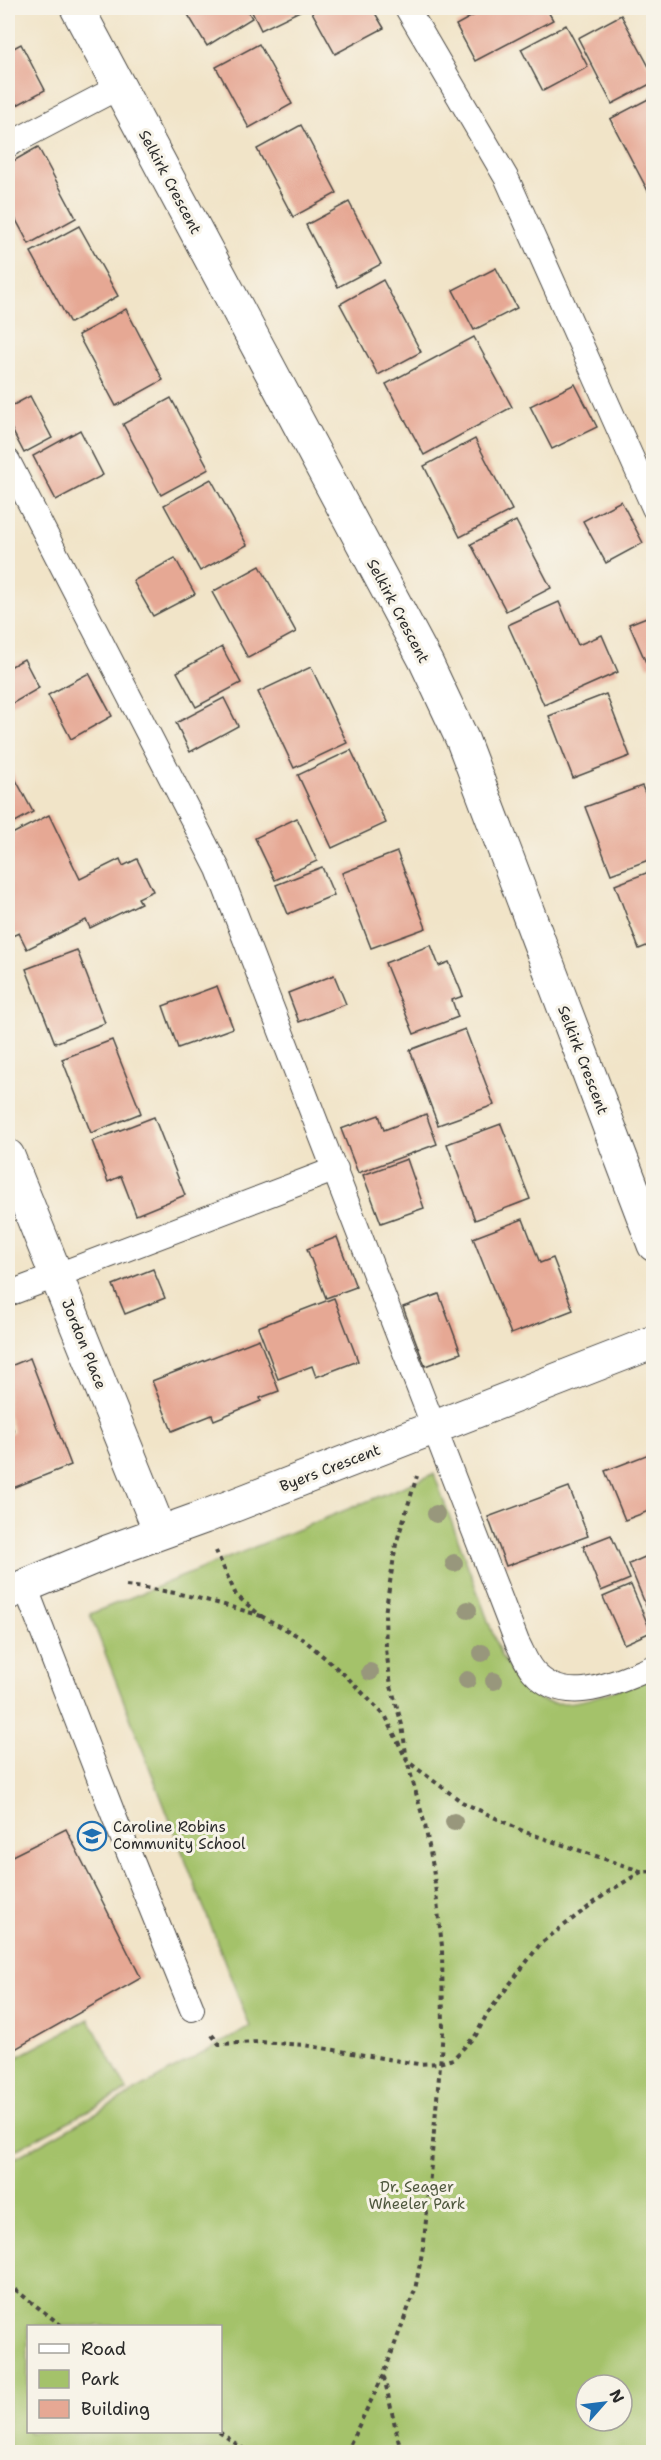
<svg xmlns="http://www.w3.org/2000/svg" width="661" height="2460" font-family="'Shantell Sans',sans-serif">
<rect width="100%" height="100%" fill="#f7f3e8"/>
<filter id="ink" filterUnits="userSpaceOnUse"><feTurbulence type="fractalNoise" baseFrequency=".0167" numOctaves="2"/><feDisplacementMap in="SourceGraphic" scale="12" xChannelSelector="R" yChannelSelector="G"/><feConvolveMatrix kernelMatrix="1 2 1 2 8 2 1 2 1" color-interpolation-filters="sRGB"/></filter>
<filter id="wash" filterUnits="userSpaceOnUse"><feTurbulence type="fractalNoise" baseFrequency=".008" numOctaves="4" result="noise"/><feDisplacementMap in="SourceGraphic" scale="24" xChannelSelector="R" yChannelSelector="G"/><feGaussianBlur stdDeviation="1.35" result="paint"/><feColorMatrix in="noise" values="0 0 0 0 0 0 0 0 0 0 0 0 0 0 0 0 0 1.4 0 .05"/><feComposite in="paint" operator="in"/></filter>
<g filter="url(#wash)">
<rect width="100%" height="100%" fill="#f1e4c8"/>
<!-- park -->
<g fill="#a4c26a" stroke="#68764a" stroke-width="1.5" fill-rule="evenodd">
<path d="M434,1474L501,1656C511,1672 520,1687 537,1698C565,1715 626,1686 653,1675V2452H8V2162L250,2027L90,1614ZM28,2326H220V2432H28ZM586,2385H622V2421H586Z"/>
<polygon points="89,2019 127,2090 8,2154 8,2062"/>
</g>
<g id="blocks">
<!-- building -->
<g fill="#e6a894">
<polygon points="184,8 246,8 252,18 207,46"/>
<polygon points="250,8 301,8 302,10 261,30"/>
<polygon points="321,8 372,8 384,28 335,54 312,12"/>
<polygon points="487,8 546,8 553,20 475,61 456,25"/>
<polygon points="621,15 654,76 654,82 612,104 578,38"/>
<polygon points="566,25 588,67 543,91 521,49"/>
<polygon points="21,44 45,90 8,110 8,51"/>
<polygon points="259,44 292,104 249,128 216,67"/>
<polygon points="654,96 654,188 648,191 610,119"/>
<polygon points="301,125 337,193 293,217 257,149"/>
<polygon points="38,147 76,218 29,244 8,205 8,164"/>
<polygon points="349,202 381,264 338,287 306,225"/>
<polygon points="79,226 118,296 70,323 31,252"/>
<polygon points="496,268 517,308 474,330 453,290"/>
<polygon points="383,280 421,352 378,375 340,304"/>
<polygon points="126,309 163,380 116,406 78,335"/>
<polygon points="474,337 512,407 424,455 386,384"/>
<polygon points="575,384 597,427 552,449 530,406"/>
<polygon points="30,396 52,438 24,453 8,422 8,408"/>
<polygon points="171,398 209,469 161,495 123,424"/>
<polygon points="80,430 103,475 56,500 33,456"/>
<polygon points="475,439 512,510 460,537 424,466"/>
<polygon points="211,479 247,545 200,571 164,505"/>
<polygon points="621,501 643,543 606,563 583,521"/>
<polygon points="516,521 551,588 506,611 471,544"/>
<polygon points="175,558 195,594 153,616 133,581"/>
<polygon points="260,566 296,632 248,658 212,592"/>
<polygon points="559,602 578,645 602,635 618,672 544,705 508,625"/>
<polygon points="654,614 654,665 648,667 629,624"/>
<polygon points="222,647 241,683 196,707 177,672"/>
<polygon points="24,659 39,688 8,706 8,668"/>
<polygon points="311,667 347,743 294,768 258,692"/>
<polygon points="89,673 112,716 71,739 48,695"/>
<polygon points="606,694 630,756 573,778 549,716"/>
<polygon points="224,698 238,726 190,752 176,723"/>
<polygon points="351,750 386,823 332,848 298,775"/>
<polygon points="8,765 33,812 8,826"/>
<polygon points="642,786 654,814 654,858 611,874 585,807"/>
<polygon points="49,815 80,879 120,859 123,866 137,859 153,891 138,898 141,903 90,928 86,920 27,949 19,933 12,936 8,928 8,836"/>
<polygon points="297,818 317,861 275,880 255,838"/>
<polygon points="397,852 426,928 371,948 342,873"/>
<polygon points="322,867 334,895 288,914 276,885"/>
<polygon points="654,870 654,943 639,949 615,885"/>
<polygon points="431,945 439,966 449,962 463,996 452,1000 458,1017 414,1034 385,963"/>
<polygon points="77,950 105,1023 55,1043 26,969"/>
<polygon points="334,975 346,1004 299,1022 288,993"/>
<polygon points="217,986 233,1028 178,1048 163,1006"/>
<polygon points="465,1029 494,1105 438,1125 410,1050"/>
<polygon points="112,1040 141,1113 91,1133 62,1059"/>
<polygon points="426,1114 437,1144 358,1173 341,1129 379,1115 384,1130"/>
<polygon points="154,1117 185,1195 136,1215 121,1176 108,1182 92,1141"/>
<polygon points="501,1124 530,1199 475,1220 447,1144"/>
<polygon points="407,1159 424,1208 381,1223 363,1175"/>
<polygon points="523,1219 540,1263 553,1258 573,1310 511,1334 473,1238"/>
<polygon points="337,1237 356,1287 326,1298 307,1249"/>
<polygon points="153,1269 165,1298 125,1314 113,1285"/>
<polygon points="439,1294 461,1353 425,1366 403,1307"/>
<polygon points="334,1298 358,1361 316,1377 312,1366 278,1379 258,1327"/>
<polygon points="259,1339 279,1391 260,1398 261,1401 214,1420 212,1415 172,1431 152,1381"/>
<polygon points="30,1358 71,1465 8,1490 8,1435 14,1432 8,1415 8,1367"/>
<polygon points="654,1452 654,1509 625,1520 605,1471"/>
<polygon points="569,1487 588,1536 506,1566 488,1517"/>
<polygon points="611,1535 630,1579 601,1591 583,1546"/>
<polygon points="654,1553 654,1623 653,1623 629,1564"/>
<polygon points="631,1585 651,1632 624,1644 603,1597"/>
<polygon points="66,1829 141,1978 8,2053 8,1858"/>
</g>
</g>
</g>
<g filter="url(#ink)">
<use href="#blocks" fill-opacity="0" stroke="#494743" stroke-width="1.5"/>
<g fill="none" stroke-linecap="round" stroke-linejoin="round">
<!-- lane casing -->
<g stroke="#494743" stroke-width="26">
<g id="lane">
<polyline points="407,8 507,179 654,508"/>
<polyline points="8,145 119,87"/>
<path d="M8,461L218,869L517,1642C522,1651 526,1663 533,1671C565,1709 616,1682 654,1667"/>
<polyline points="8,1294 336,1169"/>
<polyline points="25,1586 115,1819 192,2009"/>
</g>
</g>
<!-- street casing -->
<g stroke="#494743" stroke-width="35">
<g id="street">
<polyline points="77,8 426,662 463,741 654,1245"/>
<polyline points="8,1156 160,1532"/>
<polyline points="8,1593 107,1552 204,1517 654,1342"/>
</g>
</g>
<!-- path -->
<g stroke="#494743" stroke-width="4" stroke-dasharray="4.5 4.5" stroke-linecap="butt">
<path d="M126,1586C172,1590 217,1602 261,1616L236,1595L216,1551"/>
<polyline points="261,1616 302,1638 347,1677 386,1717 407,1761 462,1802 525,1832 640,1871"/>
<polyline points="212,2035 219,2044 260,2042 304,2045 418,2064 439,2063 453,2059 476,2035 487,2014 541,1943 608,1892 641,1872 654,1871"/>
<polyline points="8,2284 62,2326"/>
<polyline points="384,2377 401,2452"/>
<polyline points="219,2432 248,2452"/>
<polyline points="346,2452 383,2376 415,2290 424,2242 443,2032 442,1946 433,1867 425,1825 407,1761 402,1725 391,1686 386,1649 385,1614 396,1544 417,1476"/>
</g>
<!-- lane -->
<use href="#lane" stroke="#fff" stroke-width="24"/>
<!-- street -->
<use href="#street" stroke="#fff" stroke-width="33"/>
</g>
<!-- trees -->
<g fill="#98977c">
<circle cx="436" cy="1514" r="9"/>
<circle cx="454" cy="1563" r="9"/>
<circle cx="468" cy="1610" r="9"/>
<circle cx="482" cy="1653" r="9"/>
<circle cx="370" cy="1672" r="9"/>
<circle cx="467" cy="1680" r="9"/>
<circle cx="494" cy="1681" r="9"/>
<circle cx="454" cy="1822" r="9"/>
</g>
</g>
<!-- icons -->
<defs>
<g id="school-ring" transform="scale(1.5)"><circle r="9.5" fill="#f7f3e8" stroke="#1f6fb2" stroke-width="1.5"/><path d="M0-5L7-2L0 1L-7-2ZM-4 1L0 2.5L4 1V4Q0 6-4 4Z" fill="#1f6fb2"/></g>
</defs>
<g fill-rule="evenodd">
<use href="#school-ring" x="92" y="1836"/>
</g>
<g text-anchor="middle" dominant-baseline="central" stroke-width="6" stroke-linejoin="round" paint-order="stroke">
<!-- street labels -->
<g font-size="15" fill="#2b2b2b" stroke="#f7f3e8">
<text transform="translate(170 182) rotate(62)">Selkirk Crescent</text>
<text transform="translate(398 611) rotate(62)">Selkirk Crescent</text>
<text transform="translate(583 1060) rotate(69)">Selkirk Crescent</text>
<text transform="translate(84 1344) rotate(68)">Jordon Place</text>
<text transform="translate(330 1468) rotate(-21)">Byers Crescent</text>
</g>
<!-- poi labels -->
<g font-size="15" fill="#2b2b2b" stroke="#f7f3e8" text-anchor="start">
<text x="113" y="1827">Caroline Robins<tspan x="113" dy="17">Community School</tspan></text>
</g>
<!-- park labels -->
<g font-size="15" fill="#4f583e" stroke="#f7f3e8">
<text x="417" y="2187">Dr. Seager<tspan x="417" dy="17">Wheeler Park</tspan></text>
</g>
</g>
<!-- margin -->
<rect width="661" height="2460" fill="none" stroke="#f7f3e8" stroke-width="30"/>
<!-- legend -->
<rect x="27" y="2325" width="195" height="108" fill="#f7f3e8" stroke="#a5a39c" stroke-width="1.5"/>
<rect x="39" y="2344" width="30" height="9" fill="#ffffff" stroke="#a5a39c" stroke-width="1.5"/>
<text x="81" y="2355" font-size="18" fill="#2b2b2b">Road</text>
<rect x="39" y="2370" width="30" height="18" fill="#a4c26a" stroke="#a5a39c" stroke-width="1.5"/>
<text x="81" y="2385" font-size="18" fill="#2b2b2b">Park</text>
<rect x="39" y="2400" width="30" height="18" fill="#e6a894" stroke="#a5a39c" stroke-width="1.5"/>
<text x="81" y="2415" font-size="18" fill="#2b2b2b">Building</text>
<!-- north arrow -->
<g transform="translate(604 2403) rotate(62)"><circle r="28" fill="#f7f3e8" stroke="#a5a39c" stroke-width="1.5"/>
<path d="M0-4.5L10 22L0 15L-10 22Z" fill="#1f6fb2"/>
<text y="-9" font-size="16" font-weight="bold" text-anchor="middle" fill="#2b2b2b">N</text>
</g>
</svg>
